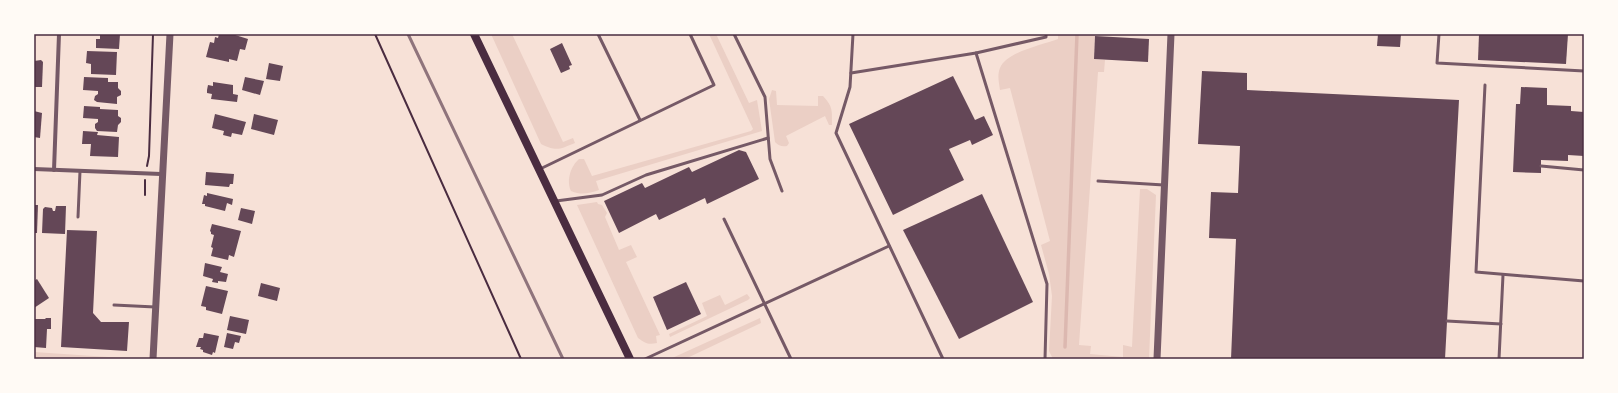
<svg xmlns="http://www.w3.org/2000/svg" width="1618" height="393" font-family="Ubuntu,sans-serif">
<rect width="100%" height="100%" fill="#f7e1d7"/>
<!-- green -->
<g fill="#ebcfc5">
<path d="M491,34H512L563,142L573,138L575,143C560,149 557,152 541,144Z"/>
<path d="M709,34H716L749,103L757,100L762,131L596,181L599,190C588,194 581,195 571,191C566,180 571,166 579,159H584L592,176L751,131L753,129Z"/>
<path d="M1058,34H1095L1094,59L1105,60L1104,72H1098L1079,345L1091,346L1090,354L1123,357V345L1132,347L1140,189H1147L1156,195L1149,359H1053L1049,351L1052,296L1049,274L1041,245L1050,241L1010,88L1000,90C999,83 997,75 1000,68C1006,52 1042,45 1058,39Z"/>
<path d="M772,90L776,91L777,105L818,106V96H823C833,107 832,110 832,125H829L825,116L786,136L789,143L787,146C782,147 779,146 775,142L769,99Z"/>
<path d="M597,202L598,204L602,205L607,213L605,217L619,250L631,245L637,257L626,262L660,335L656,336L657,343C648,345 645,343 638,338L577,205Z"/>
<polygon points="747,294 750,298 748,300 670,337 669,334 707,316 702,303 720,295 725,305"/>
<polygon points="760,318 761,323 685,359 670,359"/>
<polygon points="34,352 138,359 34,359"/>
</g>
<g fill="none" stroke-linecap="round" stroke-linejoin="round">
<!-- stream -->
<polyline stroke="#dcb8b0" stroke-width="3.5" points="1065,347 1077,34"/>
</g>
<!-- building -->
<g fill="#644757">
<polygon points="100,34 120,34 119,49 96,48 96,39 100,39"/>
<polygon points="219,34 232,34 248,39 245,50 240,49 237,61 229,59 229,62 206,57 210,42 214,43 215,37 218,38"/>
<polygon points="1378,34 1401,34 1400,47 1377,46"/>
<polygon points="1479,34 1568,34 1566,64 1478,60"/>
<polygon points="1095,36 1149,39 1148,62 1094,59"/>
<polygon points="562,43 572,65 569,66 570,69 561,73 550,49"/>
<polygon points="87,51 117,52 116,75 91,74 91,64 86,63"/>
<polygon points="41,60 43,62 42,87 34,87 34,61"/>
<polygon points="269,63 283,66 280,81 266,79"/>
<polygon points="1202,71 1247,73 1247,90 1459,100 1445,359 1231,359 1236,239 1209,238 1211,192 1238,193 1240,146 1198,144"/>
<polygon points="953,76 975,120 984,116 993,135 972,145 970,140 949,149 964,180 893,215 849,124"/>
<polygon points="84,77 108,78 108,82 118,82 118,88 121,91 121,95 117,97 117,104 97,102 94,100 95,96 98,94 98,91 83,90"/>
<polygon points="245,77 264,81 260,95 242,90"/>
<polygon points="213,82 233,85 233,94 238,95 237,102 211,99 212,94 207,93 207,90 208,85 213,86"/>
<polygon points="1521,87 1547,88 1547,105 1571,106 1571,111 1584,112 1584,156 1568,155 1568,161 1541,160 1541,173 1513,172 1516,104 1520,104"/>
<polygon points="84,106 100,107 100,109 118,110 118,116 121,118 121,122 118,125 117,132 97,131 95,128 95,124 98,122 98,119 83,118"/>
<polygon points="34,111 42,113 40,138 34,137"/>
<polygon points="215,114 246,122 242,135 232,133 231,137 223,135 224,131 212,128"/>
<polygon points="254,114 278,120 274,135 251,129"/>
<polygon points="83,131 98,132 97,135 119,137 118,157 90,156 91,144 82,144"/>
<polygon points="739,150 746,152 759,179 707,204 705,198 659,220 656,214 619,233 604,201 642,183 645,188 689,167 692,172"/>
<polygon points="206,172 234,174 233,184 230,184 229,187 205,185"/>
<polygon points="207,193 233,199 232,205 227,203 225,211 205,206 205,204 202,204 204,195 207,196"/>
<polygon points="982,194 1033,302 959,339 903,230"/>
<polygon points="34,205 38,205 37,233 34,233"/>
<polygon points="56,206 66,206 65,234 42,233 43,209 45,207 52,208 53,211 55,211"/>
<polygon points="241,208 255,211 252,224 238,220"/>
<polygon points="212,224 241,231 234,257 229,255 228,260 211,256 213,248 211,247 214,235 211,234 211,232 210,231"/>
<polygon points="67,230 97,231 93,313 101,322 129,322 127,351 61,347"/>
<polygon points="205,263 222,267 220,272 228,274 226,282 218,281 218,283 212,282 213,279 203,276"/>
<polygon points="37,279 49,298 34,308 34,281"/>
<polygon points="686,282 701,314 667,330 653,297"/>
<polygon points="261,283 280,288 277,301 258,296"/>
<polygon points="206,286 228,291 222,314 206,310 206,307 201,306"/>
<polygon points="230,316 249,320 246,334 227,330"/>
<polygon points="46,318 51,318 51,329 47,329 46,348 34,347 34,319 45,319"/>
<polygon points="204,333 219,336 215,353 213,352 212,355 203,352 203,350 200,349 201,347 196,347 199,338 203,338"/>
<polygon points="227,333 241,336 239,343 235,342 233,349 224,347"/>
</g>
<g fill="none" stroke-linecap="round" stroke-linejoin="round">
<!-- path -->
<g stroke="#4a2c40" stroke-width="2">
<polyline points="375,34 521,359"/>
<polyline points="147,166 149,156 153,34"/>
<polyline points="145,180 145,195"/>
</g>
<!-- service -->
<g stroke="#755966" stroke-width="3">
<polyline points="598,34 640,120"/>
<polyline points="734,34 765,97 770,159 782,191"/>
<polyline points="853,34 850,87 836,133 943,359"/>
<polyline points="1439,34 1437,63 1584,71"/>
<polyline points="851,73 976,53"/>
<polyline points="1485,85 1476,272 1584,281"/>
<polyline points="1541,166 1584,170"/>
<polyline points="540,169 714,85 690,34"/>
<polyline points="1098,181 1164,185"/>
<polyline points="556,201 602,195 646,175 768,138"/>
<polyline points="78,217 80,171"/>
<polyline points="724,219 791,359"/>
<polyline points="114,305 155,307"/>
<polyline points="1447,321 1501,324"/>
<polyline points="645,359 889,246"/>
<polyline points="1045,359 1047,284 976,53 1046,37 1046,34"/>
<polyline points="1499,359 1503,275"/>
</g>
<!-- minor -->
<g stroke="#755966" stroke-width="4">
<polyline points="34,169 161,174"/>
<polyline points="54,170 59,34"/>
</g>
<!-- tertiary -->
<g stroke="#755966" stroke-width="7">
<polyline points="153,359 170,34"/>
<polyline points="1157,359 1171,34"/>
</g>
<!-- secondary -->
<polyline stroke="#4a2c40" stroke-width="8" points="474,34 630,359"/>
<!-- rail -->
<polyline stroke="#8f747c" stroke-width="3" points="408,34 563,359"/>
</g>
<!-- border -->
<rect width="1618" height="393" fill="none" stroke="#fffaf5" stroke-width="70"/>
<rect x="35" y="35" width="1548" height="323" fill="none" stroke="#4a2c40" stroke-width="1.5"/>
</svg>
